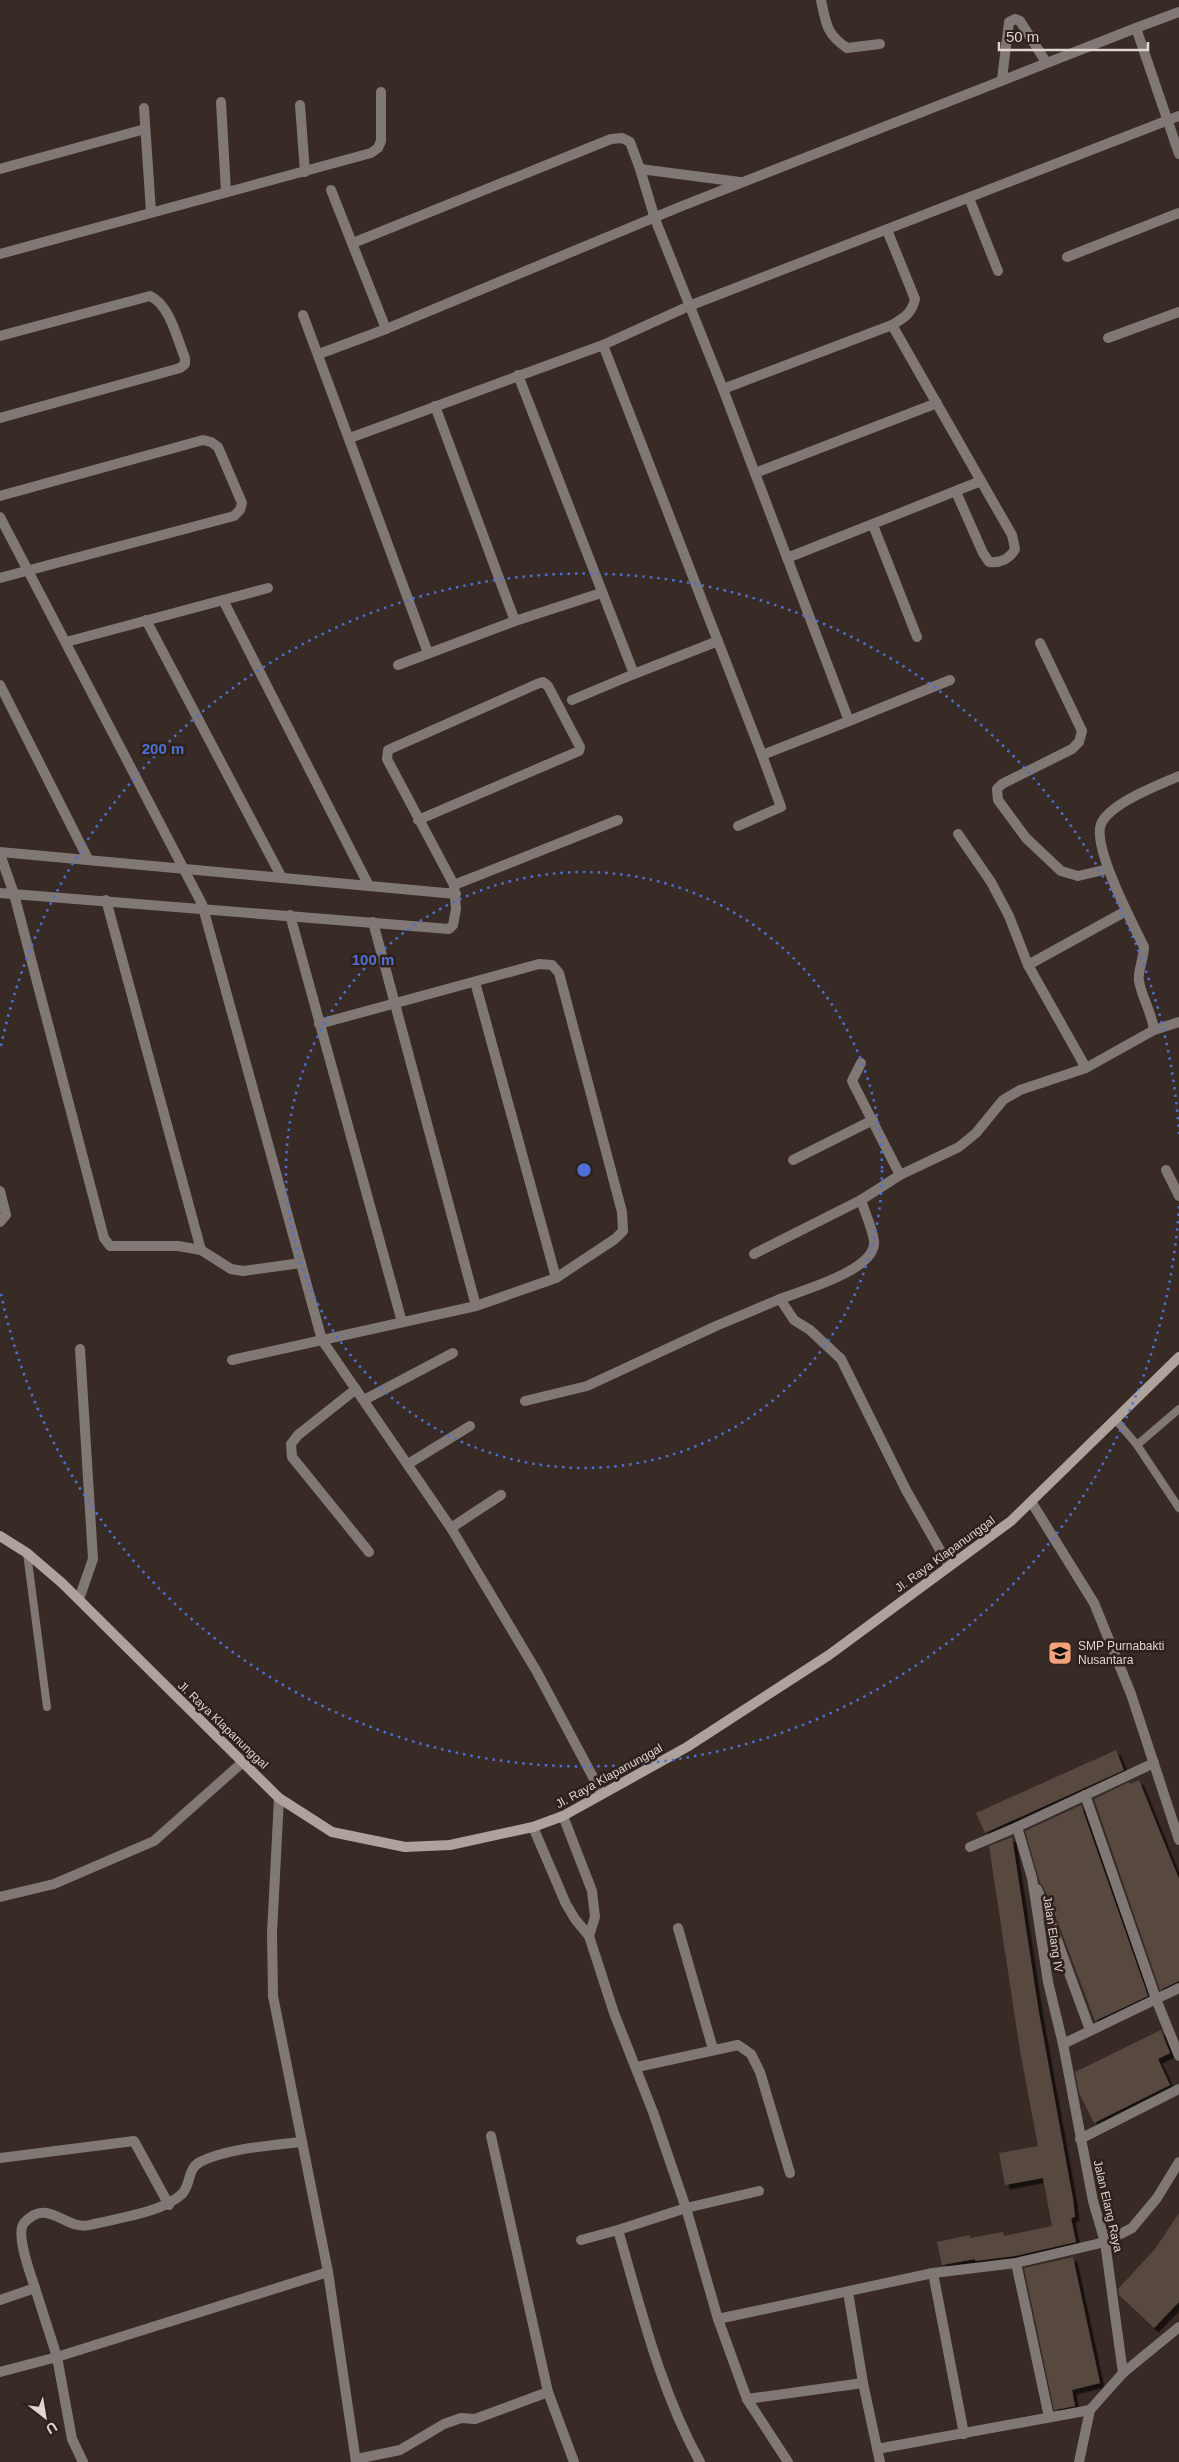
<svg xmlns="http://www.w3.org/2000/svg" width="1179" height="2462" font-family="Arial,sans-serif">
<defs>
<filter id="shadow"><feDropShadow dx="4.5" dy="4.5" stdDeviation="0" flood-color="#0009"/></filter>
</defs>
<rect width="100%" height="100%" fill="#382a24"/>
<!-- building -->
<g fill="#584841" filter="url(#shadow)">
<polygon points="1116,1750 1124,1770 985,1833 976,1813"/>
<polygon points="1139,1780 1179,1879 1179,1981 1160,1990 1094,1799 1129,1782 1130,1784"/>
<polygon points="1081,1805 1148,1996 1095,2021 1055,1915 1043,1886 1040,1883 1025,1831"/>
<polygon points="1012,1837 1039,2013 1073,2199 1075,2217 1071,2218 1076,2242 1015,2256 975,2261 975,2259 942,2265 937,2242 970,2235 970,2238 1003,2232 1004,2236 1052,2226 1043,2178 1005,2185 999,2153 1038,2146 1020,2051 989,1846"/>
<polygon points="1161,2030 1170,2053 1158,2059 1170,2085 1094,2123 1079,2093 1075,2072"/>
<polygon points="1179,2213 1179,2302 1154,2328 1119,2295 1118,2289 1155,2249"/>
<polygon points="1073,2257 1100,2383 1072,2390 1075,2406 1054,2410 1024,2268"/>
</g>
<g fill="none" stroke-linecap="round" stroke-linejoin="round">
<!-- lane -->
<g stroke="#807875" stroke-width="8">
<polyline points="1115,1419 1137,1445 1179,1508"/>
<polyline points="1137,1445 1179,1409"/>
<polyline points="27,1553 47,1707"/>
</g>
<!-- street -->
<g stroke="#807875" stroke-width="10">
<path d="M821,0C826,23 826,34 847,48L880,44"/>
<polyline points="1136,28 1179,12"/>
<polyline points="1002,79 1009,22 1015,19 1020,21 1046,62"/>
<polyline points="221,102 226,192"/>
<polyline points="300,105 305,172"/>
<polyline points="144,108 151,212"/>
<polyline points="0,169 145,129"/>
<path d="M740,182L640,169L655,219L723,389L892,325C904,318 912,313 915,299L887,230"/>
<polyline points="331,190 386,329"/>
<polyline points="969,198 998,271"/>
<polyline points="353,243 611,139 622,138 630,142 640,169"/>
<polyline points="0,254 371,153 378,148 381,141 381,92"/>
<polyline points="1067,257 1179,213"/>
<polyline points="303,315 428,653"/>
<path d="M0,336L150,296C170,305 177,339 185,358V364L180,368L0,418"/>
<polyline points="1108,338 1179,312"/>
<polyline points="603,345 762,755 849,721 723,389"/>
<polyline points="319,354 386,329 682,206 1136,28 1179,154"/>
<polyline points="518,375 634,674 718,641"/>
<polyline points="435,406 515,621"/>
<polyline points="350,438 603,345 689,306 1179,116"/>
<polyline points="755,473 937,403"/>
<path d="M956,492L983,553L989,562C1000,563 1010,559 1015,549L1012,535L981,481"/>
<polyline points="0,496 203,440 211,442 218,447 242,503 240,510 234,516 0,578"/>
<polyline points="0,517 202,904 322,1340 451,1528 537,1672 602,1794"/>
<polyline points="873,525 917,637"/>
<polyline points="787,558 981,481 892,325"/>
<polyline points="223,600 368,884"/>
<polyline points="146,620 282,878"/>
<polyline points="66,642 268,588"/>
<polyline points="1040,643 1082,731 1079,742 1072,749 1002,784 997,789 998,800 1026,838 1061,871 1078,876 1108,869"/>
<polyline points="398,665 515,621 601,593"/>
<polyline points="0,685 88,859"/>
<polyline points="572,700 634,674"/>
<polyline points="849,721 950,680"/>
<polyline points="738,826 781,807 762,755"/>
<polyline points="958,834 991,882 1009,916 1028,965 1086,1068"/>
<polyline points="0,852 456,894"/>
<polyline points="0,854 14,894 104,1238 110,1246 178,1246 201,1250 231,1269 243,1271 301,1263"/>
<polyline points="454,885 618,820"/>
<polyline points="0,893 449,929 453,925 456,909 454,885 387,759 388,750 537,684 543,682 548,686 580,747 579,751 418,820"/>
<polyline points="106,900 201,1250"/>
<polyline points="290,915 402,1322"/>
<polyline points="373,922 476,1306"/>
<polyline points="1028,965 1126,911"/>
<polyline points="475,982 556,1278"/>
<polyline points="1154,1030 1179,1022"/>
<polyline points="861,1063 852,1081 900,1175"/>
<polyline points="793,1160 873,1120"/>
<polyline points="1166,1170 1179,1196"/>
<polyline points="0,1191 6,1215 0,1222"/>
<path d="M861,1200C865,1213 872,1227 874,1241C877,1270 803,1290 780,1299L794,1320L810,1330L841,1359L906,1490L949,1566"/>
<path d="M754,1254L861,1200L900,1175L959,1147L976,1133L1003,1100L1020,1090L1086,1068L1154,1030C1152,1013 1142,998 1139,981C1137,973 1144,958 1144,947C1133,924 1092,847 1101,824C1110,803 1159,785 1179,776"/>
<polyline points="232,1360 476,1306 556,1278 615,1239 623,1231 622,1212 559,973 552,965 539,964 319,1024"/>
<polyline points="356,1389 298,1435 291,1444 292,1457 369,1552"/>
<polyline points="364,1400 453,1353"/>
<polyline points="525,1401 587,1386 716,1326 780,1299"/>
<polyline points="408,1464 470,1426"/>
<polyline points="1032,1503 1094,1603 1131,1694 1179,1840"/>
<polyline points="451,1528 501,1495"/>
<polyline points="79,1599 93,1559 80,1349"/>
<polyline points="1085,1795 1156,1999 1179,2056"/>
<polyline points="279,1798 272,1933 273,1996 328,2272 356,2462"/>
<polyline points="563,1816 592,1891 595,1917 589,1936"/>
<polyline points="533,1827 566,1904 575,1919 589,1936 614,2013 653,2112 686,2208 718,2319 747,2399 788,2462"/>
<polyline points="1017,1827 1032,1878 1048,1982 1063,2044 1093,2201 1105,2242 1123,2373"/>
<polyline points="970,1847 1017,1827 1154,1763"/>
<polyline points="1037,1889 1049,1918 1090,2030"/>
<polyline points="0,1897 54,1884 154,1841 244,1761"/>
<polyline points="678,1928 713,2049"/>
<polyline points="1063,2044 1179,1988"/>
<polyline points="637,2067 738,2045 751,2054 760,2072 790,2173"/>
<polyline points="491,2136 548,2392 574,2462"/>
<polyline points="1080,2139 1179,2089"/>
<polyline points="0,2158 134,2141 169,2205"/>
<path d="M618,2230C641,2309 660,2390 700,2462"/>
<polyline points="581,2240 618,2230 686,2208 759,2191"/>
<polyline points="1016,2263 1049,2417"/>
<polyline points="933,2273 964,2434"/>
<path d="M35,2288C31,2275 15,2234 24,2223C48,2196 65,2231 90,2225C118,2218 161,2213 182,2194C191,2185 187,2169 200,2162C227,2148 270,2146 300,2142"/>
<polyline points="848,2292 863,2383 880,2462"/>
<polyline points="0,2300 35,2288 57,2357 72,2439 83,2462"/>
<polyline points="718,2319 933,2273 1016,2263 1105,2242 1132,2228 1157,2198 1179,2162"/>
<polyline points="0,2372 57,2357 328,2272"/>
<polyline points="747,2399 863,2383"/>
<polyline points="877,2449 1090,2410"/>
<polyline points="357,2459 400,2450 444,2424 461,2418 475,2419 548,2392"/>
<polyline points="1079,2462 1090,2410 1123,2373 1179,2327"/>
</g>
<!-- secondary -->
<polyline stroke="#aea29c" stroke-width="10" points="0,1536 27,1553 62,1583 279,1798 332,1832 405,1847 450,1845 533,1827 563,1816 687,1747 829,1655 1011,1521 1179,1357"/>
</g>
<!-- distance rings -->
<g fill="none" stroke="#4e70d6" stroke-width="2.5" stroke-dasharray="2.5 5">
<circle cx="584" cy="1170" r="298"/>
<path d="M1179 1206A596 596 0 0 1 1 1294M1 1046A596 596 0 0 1 1179 1134"/>
</g>
<!-- icons -->
<defs>
<g id="school-square" transform="scale(1.25)"><rect x="-9" y="-9" width="18" height="18" rx="4" fill="#f1a17b" stroke="#2e211a"/><path d="M0-5L7-2L0 1L-7-2ZM-4 1L0 2.5L4 1V4Q0 6-4 4Z" fill="#111"/></g>
</defs>
<g fill-rule="evenodd">
<use href="#school-square" x="1060" y="1653"/>
</g>
<g text-anchor="middle" dominant-baseline="central" stroke-width="5" stroke-linejoin="round" paint-order="stroke">
<!-- street labels -->
<g font-size="12" fill="#dfd5d1" stroke="#2e211a">
<text transform="translate(945 1554) rotate(-36)">Jl. Raya Klapanunggal</text>
<text transform="translate(223 1725) rotate(44)">Jl. Raya Klapanunggal</text>
<text transform="translate(609 1776) rotate(-29)">Jl. Raya Klapanunggal</text>
<text transform="translate(1053 1934) rotate(81)">Jalan Elang IV</text>
<text transform="translate(1108 2206) rotate(77)">Jalan Elang Raya</text>
</g>
<!-- poi labels -->
<g font-size="12" fill="#dfd5d1" stroke="#2e211a" text-anchor="start">
<text x="1078" y="1646">SMP Purnabakti<tspan x="1078" dy="14">Nusantara</tspan></text>
</g>
</g>
<circle cx="584" cy="1170" r="8" fill="#4e70d6" stroke="#2e211a" stroke-width="2.5"/>
<g font-size="15" text-anchor="middle" font-weight="bold" fill="#4e70d6" stroke="#2e211a" stroke-width="5" stroke-linejoin="round" paint-order="stroke">
<text x="163" y="754">200 m</text>
<text x="373" y="965">100 m</text>
</g>
<!-- north arrow -->
<g transform="translate(45 2417) rotate(149)" stroke="#2e211a" stroke-width="4" paint-order="stroke">
<path d="M0-4L9 19L0 12L-9 19Z" fill="#dfd5d1"/>
<text y="-8" font-size="14" font-weight="bold" text-anchor="middle" fill="#dfd5d1">U</text>
</g>
<!-- scale -->
<path d="M999 42v8h149v-8" fill="none" stroke="#dfd5d1" stroke-width="2.5"/>
<text x="1006" y="42" font-size="15" fill="#dfd5d1" stroke="#2e211a" stroke-width="4" paint-order="stroke">50 m</text>
</svg>
